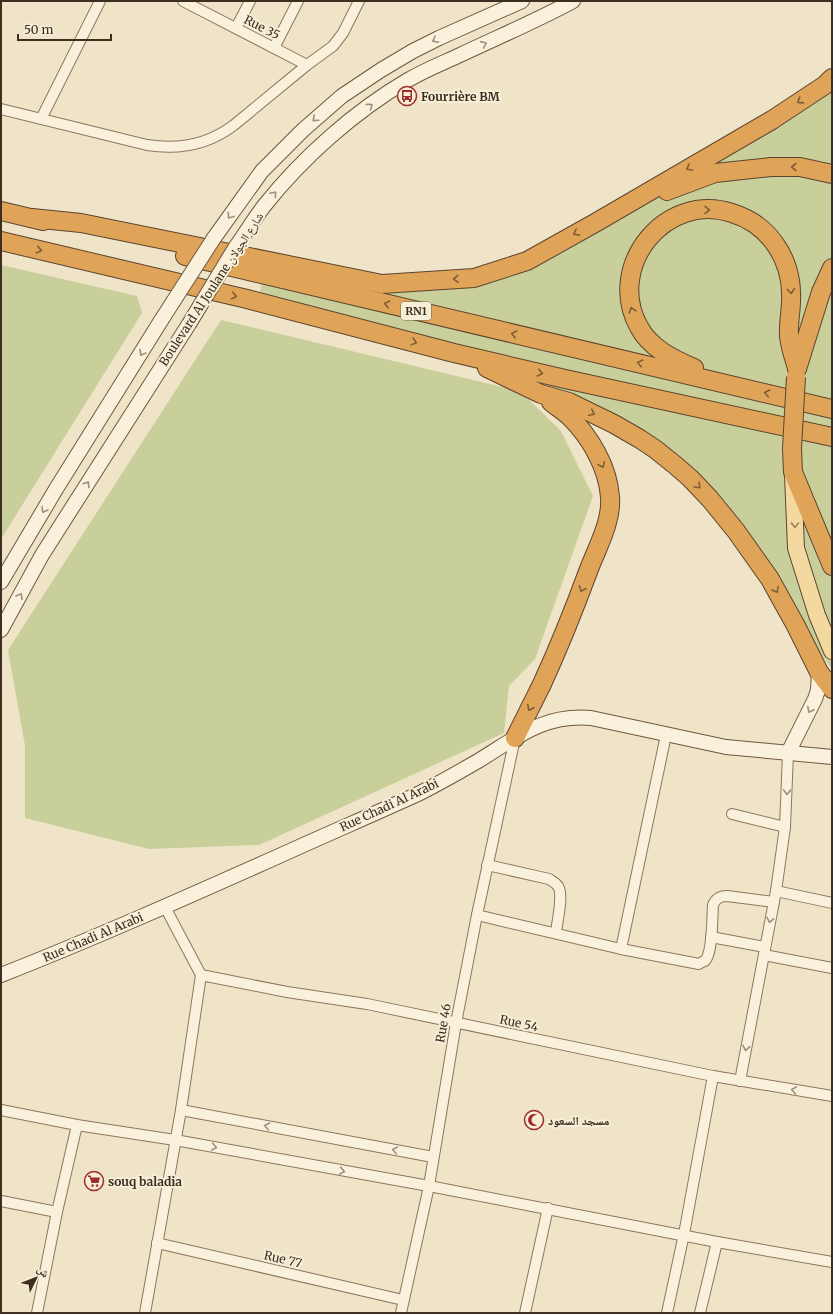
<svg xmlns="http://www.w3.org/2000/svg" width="833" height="1314" font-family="Merriweather,'Noto Naskh Arabic',serif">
<rect width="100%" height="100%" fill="#f0e4c8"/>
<!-- green -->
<g fill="#c9cf9b">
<polygon points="832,76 832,669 800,626 748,539 616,417 532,378 257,304 268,257 422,286 533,251"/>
<polygon points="1,265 137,296 142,313 1,539"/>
<polygon points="221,320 520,391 561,431 593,496 535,659 509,686 504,733 259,845 149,849 25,818 25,746 8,650"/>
</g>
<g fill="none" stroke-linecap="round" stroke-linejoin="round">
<!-- street casing -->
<g stroke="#8d765c" stroke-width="12">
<g id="street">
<polyline points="183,1 307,65"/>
<polyline points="236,28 250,1"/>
<polyline points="274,48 298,1"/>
<path d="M1,109L147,145C179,150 208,145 234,125L307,65L333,46L343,33L359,1"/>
<polyline points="41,119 100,1"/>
<polyline points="732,814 785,827"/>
<path d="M487,865L549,879C553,882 557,883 559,888C563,899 557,921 556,933"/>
<polyline points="776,891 832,903"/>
<path d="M477,915L621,949L699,964C700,963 704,961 705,961C713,952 712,917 713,905C716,898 720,896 727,896L774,902"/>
<polyline points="711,937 765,947"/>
<polyline points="621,949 666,735"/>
<polyline points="764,955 832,968"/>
<polyline points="201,975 287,992 367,1004 713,1076 832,1096"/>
<polyline points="740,1081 776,891 785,827 788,753"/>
<polyline points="1,1110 77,1125 175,1140 429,1186 717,1242 832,1262"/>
<polyline points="181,1110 433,1157"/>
<polyline points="1,1201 57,1212"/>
<polyline points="157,1243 403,1300"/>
<polyline points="37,1313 57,1212 77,1125"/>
<polyline points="145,1313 181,1110 201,975 165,907"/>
<polyline points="401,1313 429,1186 456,1023 477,915 515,738"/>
<polyline points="525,1313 548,1208"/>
<polyline points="667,1313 684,1234 713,1076"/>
<polyline points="700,1313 717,1242"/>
</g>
</g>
<!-- secondary casing -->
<g stroke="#6f573f" stroke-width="16">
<g id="secondary">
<polyline points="214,238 262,171 303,130 342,96 381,70 413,51 439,38 522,1"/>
<path d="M235,248C245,234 254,219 264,206C303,157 355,111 408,80C425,70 443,63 460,55C498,37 536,21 573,1"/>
<polyline points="1,582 56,489 162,319"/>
<polyline points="1,630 42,555 189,324"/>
<polyline points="788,753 815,699 818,690 819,672"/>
<path d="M1,975C95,938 187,897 279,856C325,835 372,815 418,794C438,784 459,772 478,761C516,738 543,714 591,718L726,747L832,757"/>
</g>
</g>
<!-- primary casing -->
<g stroke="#5b4430" stroke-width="18">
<polyline id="primary" points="793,475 796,548 817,615 832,651"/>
</g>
<!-- highway casing -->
<g stroke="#5b4430" stroke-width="20">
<g id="highway">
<polyline points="667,191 715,173 771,167 800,167 832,174"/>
<polyline points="1,211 43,221"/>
<polyline points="32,218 81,223 382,284 474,278 527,261 595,223 772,120 825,85 832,78"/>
<polyline points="1,241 247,299 454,353 565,379 832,437"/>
<polyline points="185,256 832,409"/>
<polyline points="487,368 541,394 569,402 614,424 640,439 655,449 675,465 690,478 710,499 736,531 770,579 796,626 819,672 832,689"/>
<path d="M694,368C673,359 650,348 639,327C605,266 666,191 732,213C751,219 767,231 777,247C786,260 791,278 791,293C792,308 788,322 789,336C790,347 794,358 797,368"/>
<polyline points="797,369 821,292 832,268"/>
<polyline points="792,448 793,472 832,566"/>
<path d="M515,738C524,720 533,702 542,684C559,647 575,607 589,569C598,546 612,521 610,497C608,467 590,437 570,417C564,411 557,407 551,402"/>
</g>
</g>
<!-- street -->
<use href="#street" stroke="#faf1dc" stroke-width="10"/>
<!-- secondary -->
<use href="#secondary" stroke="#faf1dc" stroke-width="14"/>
<!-- primary -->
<use href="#primary" stroke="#f3d9a0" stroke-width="16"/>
<!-- highway -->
<use href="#highway" stroke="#e0a458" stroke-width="18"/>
<!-- secondary-bridge casing -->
<g stroke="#6f573f" stroke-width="16" stroke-linecap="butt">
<g id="secondary-bridge">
<polyline points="162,319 214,238"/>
<polyline points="189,324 235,248"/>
</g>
</g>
<!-- highway-bridge casing -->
<g stroke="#5b4430" stroke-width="20" stroke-linecap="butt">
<polyline id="highway-bridge" points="792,448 796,377"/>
</g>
<!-- secondary-bridge -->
<use href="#secondary-bridge" stroke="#faf1dc" stroke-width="14"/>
<!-- highway-bridge -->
<use href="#highway-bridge" stroke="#e0a458" stroke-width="18"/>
</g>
<!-- one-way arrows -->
<defs><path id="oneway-chevron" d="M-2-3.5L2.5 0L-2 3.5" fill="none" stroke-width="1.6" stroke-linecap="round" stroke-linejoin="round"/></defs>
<g stroke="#9c907e">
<use href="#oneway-chevron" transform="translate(435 40) rotate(153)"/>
<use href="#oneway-chevron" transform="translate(484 44) rotate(-24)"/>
<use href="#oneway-chevron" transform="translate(370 106) rotate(-37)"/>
<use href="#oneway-chevron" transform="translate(315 119) rotate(138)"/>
<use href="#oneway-chevron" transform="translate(274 194) rotate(-50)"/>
<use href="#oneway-chevron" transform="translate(230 216) rotate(126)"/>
<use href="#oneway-chevron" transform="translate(142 353) rotate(121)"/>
<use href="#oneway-chevron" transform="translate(87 484) rotate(-58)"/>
<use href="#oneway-chevron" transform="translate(44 510) rotate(121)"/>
<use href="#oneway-chevron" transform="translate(20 596) rotate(-61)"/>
<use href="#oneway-chevron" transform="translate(810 710) rotate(117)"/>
<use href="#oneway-chevron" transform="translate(787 792) rotate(92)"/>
<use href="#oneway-chevron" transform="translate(770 920) rotate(101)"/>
<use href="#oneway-chevron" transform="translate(746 1048) rotate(101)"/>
<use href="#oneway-chevron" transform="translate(794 1090) rotate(-170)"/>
<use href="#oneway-chevron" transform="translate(267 1126) rotate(-169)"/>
<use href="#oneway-chevron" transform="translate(214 1147) rotate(10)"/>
<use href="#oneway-chevron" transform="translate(395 1150) rotate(-169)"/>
<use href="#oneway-chevron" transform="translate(342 1171) rotate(10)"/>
</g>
<g stroke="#7e5d36">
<use href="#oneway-chevron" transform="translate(800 101) rotate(147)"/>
<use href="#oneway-chevron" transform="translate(794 167) rotate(-180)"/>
<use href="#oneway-chevron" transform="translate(689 168) rotate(150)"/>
<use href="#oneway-chevron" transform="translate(707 210) rotate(1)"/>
<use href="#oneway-chevron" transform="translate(576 233) rotate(151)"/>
<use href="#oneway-chevron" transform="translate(39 250) rotate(13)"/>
<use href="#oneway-chevron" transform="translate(456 279) rotate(177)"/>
<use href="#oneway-chevron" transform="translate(791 291) rotate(86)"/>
<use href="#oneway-chevron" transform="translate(234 296) rotate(13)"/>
<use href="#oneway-chevron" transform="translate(387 304) rotate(-167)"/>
<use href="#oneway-chevron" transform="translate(632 310) rotate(-107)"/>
<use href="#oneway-chevron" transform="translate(514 334) rotate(-167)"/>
<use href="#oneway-chevron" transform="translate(414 342) rotate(15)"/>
<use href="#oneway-chevron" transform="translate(640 363) rotate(-167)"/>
<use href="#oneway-chevron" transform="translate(540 373) rotate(13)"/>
<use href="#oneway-chevron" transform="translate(767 393) rotate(-167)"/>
<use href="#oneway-chevron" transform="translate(592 413) rotate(26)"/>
<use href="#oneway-chevron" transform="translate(602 465) rotate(66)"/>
<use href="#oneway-chevron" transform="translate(698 486) rotate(46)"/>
<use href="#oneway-chevron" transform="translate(582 589) rotate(112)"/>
<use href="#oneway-chevron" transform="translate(776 590) rotate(61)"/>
<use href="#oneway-chevron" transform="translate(530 708) rotate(117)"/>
</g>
<use stroke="#988460" href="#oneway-chevron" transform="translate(795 525) rotate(88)"/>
<!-- icons -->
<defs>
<g id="bus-ring" transform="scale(1)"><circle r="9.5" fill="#f7eed8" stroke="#9e2a2b" stroke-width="1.5"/><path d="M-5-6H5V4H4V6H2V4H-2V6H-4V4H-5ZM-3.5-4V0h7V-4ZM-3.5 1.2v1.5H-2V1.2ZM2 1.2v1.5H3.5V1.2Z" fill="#9e2a2b"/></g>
<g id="mosque-ring" transform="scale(1)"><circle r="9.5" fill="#f7eed8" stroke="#9e2a2b" stroke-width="1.5"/><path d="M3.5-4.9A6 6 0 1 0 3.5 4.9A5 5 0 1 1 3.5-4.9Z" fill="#9e2a2b"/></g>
<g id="supermarket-ring" transform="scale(1)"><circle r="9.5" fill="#f7eed8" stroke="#9e2a2b" stroke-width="1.5"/><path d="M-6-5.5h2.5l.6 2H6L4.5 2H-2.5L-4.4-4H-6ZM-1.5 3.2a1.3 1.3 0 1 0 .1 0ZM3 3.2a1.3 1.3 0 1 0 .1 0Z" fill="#9e2a2b"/></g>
</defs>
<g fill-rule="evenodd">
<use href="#bus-ring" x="407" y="96"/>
<use href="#mosque-ring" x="534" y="1120"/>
<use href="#supermarket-ring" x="94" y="1181"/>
</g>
<g text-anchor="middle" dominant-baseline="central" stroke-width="4" stroke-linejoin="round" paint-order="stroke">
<!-- shield labels -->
<rect fill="#f7eed8" stroke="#756857" stroke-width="1" x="401" y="302" width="30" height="18" rx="3"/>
<g font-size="11" font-weight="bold" fill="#3d2e20">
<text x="416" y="311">RN1</text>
</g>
<!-- street labels -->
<g font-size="12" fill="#3d2e20" stroke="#f7eed8">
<text transform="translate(262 27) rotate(27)">Rue 35</text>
<text transform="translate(211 289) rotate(-57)">Boulevard Al Joulane شارع الجولان</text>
<text transform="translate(389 805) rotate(-25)">Rue Chadi Al Arabi</text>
<text transform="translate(93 937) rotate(-23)">Rue Chadi Al Arabi</text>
<text transform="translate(443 1023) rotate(-80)">Rue 46</text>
<text transform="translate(519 1023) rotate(12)">Rue 54</text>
<text transform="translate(283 1259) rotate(13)">Rue 77</text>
</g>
<!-- poi labels -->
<g font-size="12" font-weight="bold" fill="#3d2e20" stroke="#f7eed8" text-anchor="start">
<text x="421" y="96">Fourrière BM</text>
<text x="548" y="1120">مسجد السعود</text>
<text x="108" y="1181">souq baladia</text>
</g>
</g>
<!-- border -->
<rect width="833" height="1314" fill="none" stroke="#3d2e20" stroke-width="4"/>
<!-- north arrow -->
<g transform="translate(36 1278) rotate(47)" stroke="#f7eed8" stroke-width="3" paint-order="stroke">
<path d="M0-3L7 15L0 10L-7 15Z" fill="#3d2e20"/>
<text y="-6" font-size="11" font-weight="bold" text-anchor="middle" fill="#3d2e20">ش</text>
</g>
<!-- scale -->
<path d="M18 34v6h93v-6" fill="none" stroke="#3d2e20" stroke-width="2"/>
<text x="24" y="34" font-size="12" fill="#3d2e20" stroke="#f7eed8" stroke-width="3" paint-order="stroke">50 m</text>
</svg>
